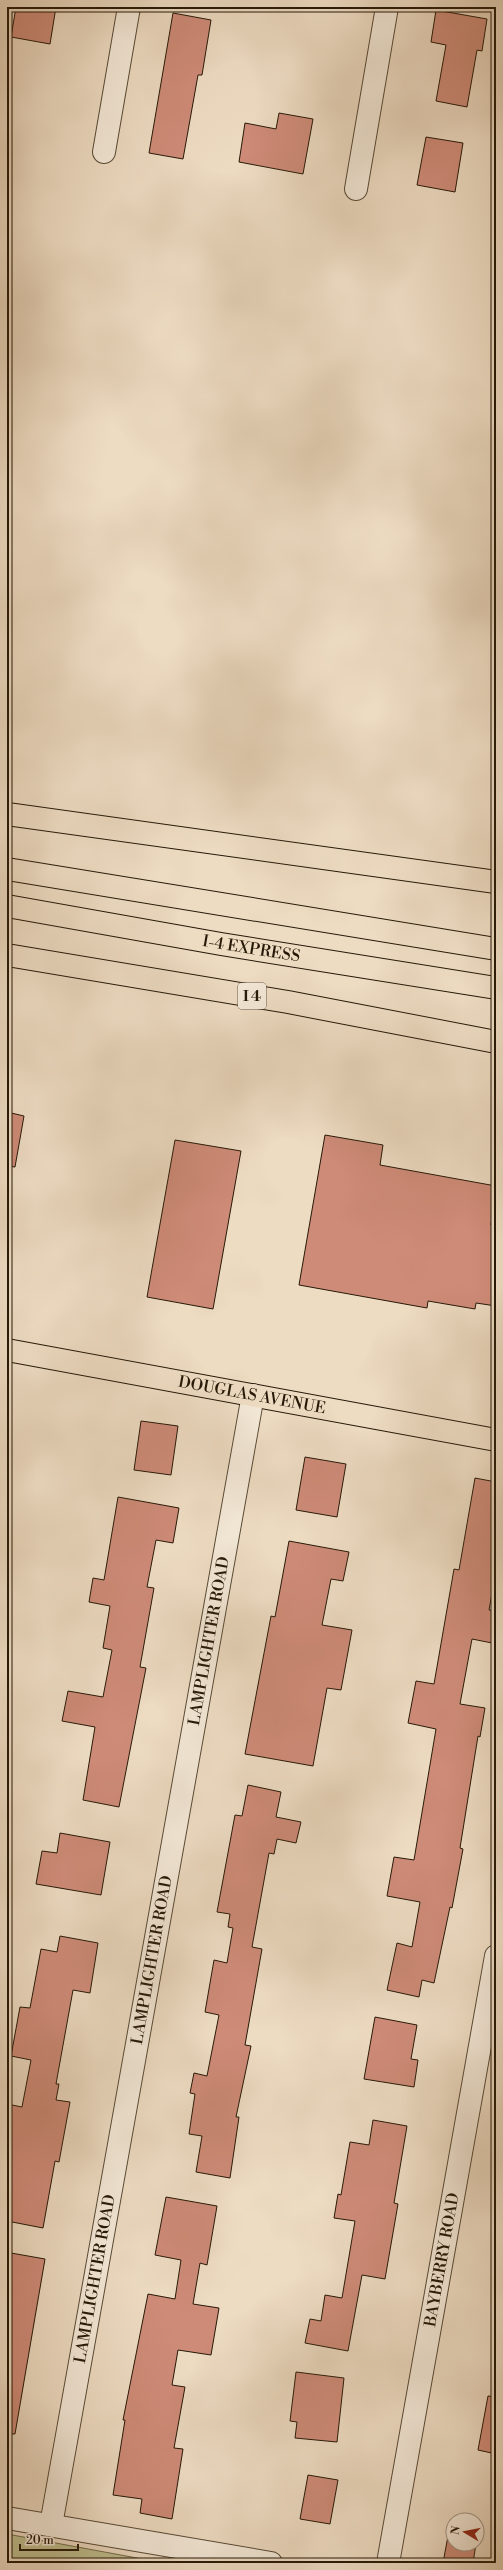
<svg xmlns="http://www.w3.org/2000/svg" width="503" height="2570" font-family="'Libre Bodoni',serif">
<rect width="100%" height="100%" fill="#eddbc2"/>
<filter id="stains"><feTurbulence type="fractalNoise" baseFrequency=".005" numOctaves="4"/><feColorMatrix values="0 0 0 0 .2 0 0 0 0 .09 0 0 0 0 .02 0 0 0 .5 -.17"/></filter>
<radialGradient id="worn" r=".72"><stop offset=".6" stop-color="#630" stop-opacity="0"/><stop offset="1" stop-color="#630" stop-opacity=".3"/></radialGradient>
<!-- green -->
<polygon fill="#bfbe8f" stroke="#726c4c" points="7,2534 164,2563 7,2563"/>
<!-- building -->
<g fill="#ce8b78" stroke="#261908">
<polygon points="16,7 56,7 50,44 11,37"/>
<polygon points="436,10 487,19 482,51 477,50 467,107 436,101 446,45 431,42"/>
<polygon points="173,13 211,20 202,75 198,75 183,159 149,153"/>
<polygon points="279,113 313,119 303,174 239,162 245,123 276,129"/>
<polygon points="426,137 463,143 455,192 417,185"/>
<polygon points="7,1112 24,1116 15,1167 7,1166"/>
<polygon points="325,1135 383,1145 380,1165 496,1186 491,1225 496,1226 496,1306 476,1303 475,1309 428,1301 427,1308 299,1285"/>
<polygon points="175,1140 241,1151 213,1309 147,1297"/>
<polygon points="141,1421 178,1426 171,1475 134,1470"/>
<polygon points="305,1457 346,1464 337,1517 296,1510"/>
<polygon points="475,1478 496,1482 496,1572 489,1610 496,1611 496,1623 492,1643 472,1639 460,1704 485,1708 480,1737 478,1736 460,1848 463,1849 452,1908 450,1907 434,1983 422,1980 419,1997 387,1990 397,1943 412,1947 420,1902 387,1896 394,1857 414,1860 436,1729 408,1723 416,1681 434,1684 454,1569 459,1570"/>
<polygon points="118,1497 179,1508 173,1543 156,1540 147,1587 154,1588 140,1667 146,1668 119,1807 83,1800 95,1727 62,1721 68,1691 103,1697 112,1650 103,1648 110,1606 89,1602 93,1578 104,1580"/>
<polygon points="289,1541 349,1552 343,1581 331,1579 322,1625 352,1630 341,1690 327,1688 313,1766 245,1754 271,1616 275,1617"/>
<polygon points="248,1785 281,1792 276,1817 301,1822 296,1843 277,1839 274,1854 269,1853 252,1947 262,1949 245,2045 251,2046 236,2117 239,2117 230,2178 196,2172 202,2136 189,2134 195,2094 190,2093 194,2073 207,2076 219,2015 205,2012 214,1960 227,1963 233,1928 228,1927 230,1914 217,1912 235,1815 242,1816"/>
<polygon points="60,1833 110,1842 101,1895 36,1884 42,1851 57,1853"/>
<polygon points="60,1936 98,1943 90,1993 73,1990 56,2084 59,2084 56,2100 70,2102 59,2162 55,2161 43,2228 7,2221 7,2104 22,2107 31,2060 11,2056 20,2007 30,2008 41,1949 57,1952"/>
<polygon points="375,2017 417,2025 411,2059 418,2060 414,2087 364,2079"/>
<polygon points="373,2120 407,2126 394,2203 398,2204 385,2279 362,2275 348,2351 305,2343 310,2319 321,2321 325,2295 342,2298 355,2221 334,2218 338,2194 341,2195 350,2142 369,2145"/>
<polygon points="166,2197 217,2206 207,2265 200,2263 193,2304 219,2308 211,2355 178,2350 172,2385 185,2387 174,2448 183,2449 172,2519 140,2513 142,2499 113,2495 125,2420 123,2420 148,2294 175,2299 181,2260 155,2255"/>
<polygon points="11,2253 45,2259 15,2434 7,2434 7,2277"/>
<polygon points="296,2372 344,2378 337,2442 295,2438 297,2422 290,2421"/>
<polygon points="488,2396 496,2397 496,2454 478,2450"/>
<polygon points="308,2475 338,2480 330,2524 300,2519"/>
<polygon points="451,2520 453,2520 453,2544 476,2544 473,2563 443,2563"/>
</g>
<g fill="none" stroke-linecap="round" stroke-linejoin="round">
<!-- minor casing -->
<g stroke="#584a36" stroke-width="24">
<g id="minor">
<polyline points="104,152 129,7"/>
<polyline points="356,189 387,7"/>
<polyline points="7,2518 271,2563"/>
<path id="s1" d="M51,2525L253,1395"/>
<path id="s2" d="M388,2563L496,1956"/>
</g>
</g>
<!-- major casing -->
<g stroke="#261908" stroke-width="24">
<g id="major">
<path id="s3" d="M7,1350L496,1440"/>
</g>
</g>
<!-- highway casing -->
<g stroke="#261908" stroke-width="24">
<g id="highway">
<polyline points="7,814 496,882"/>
<polyline points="7,869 496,949"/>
<path id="s4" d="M7,906L221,944L496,988"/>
<polyline points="7,955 288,1002 496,1042"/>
</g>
</g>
<!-- minor -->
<use href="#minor" stroke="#f3e8d7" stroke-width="22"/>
<!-- major -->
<use href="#major" stroke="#eddbc2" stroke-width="22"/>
<!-- highway -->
<use href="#highway" stroke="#eddbc2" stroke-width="22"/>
</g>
<g text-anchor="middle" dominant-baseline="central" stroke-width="3.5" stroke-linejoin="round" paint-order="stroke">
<!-- shield labels -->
<rect fill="#f3e8d7" stroke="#645746" stroke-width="1" x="238" y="983" width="28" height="26" rx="3"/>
<g font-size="15" font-weight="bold" fill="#261908">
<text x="252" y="996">I 4</text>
</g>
<!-- street labels -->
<g font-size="16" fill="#261908" stroke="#f3e8d7">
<text stroke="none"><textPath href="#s4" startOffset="248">I-4 EXPRESS</textPath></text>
<text stroke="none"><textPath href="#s3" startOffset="249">DOUGLAS AVENUE</textPath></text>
<text stroke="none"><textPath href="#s1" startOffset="898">LAMPLIGHTER ROAD</textPath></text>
<text stroke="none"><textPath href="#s1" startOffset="574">LAMPLIGHTER ROAD</textPath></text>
<text stroke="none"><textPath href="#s2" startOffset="308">BAYBERRY ROAD</textPath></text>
<text stroke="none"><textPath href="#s1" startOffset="250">LAMPLIGHTER ROAD</textPath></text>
</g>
</g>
<!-- margin -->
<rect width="503" height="2570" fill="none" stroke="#eddbc2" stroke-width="24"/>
<rect x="8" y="8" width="487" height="2554" fill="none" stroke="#261908" stroke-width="2"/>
<rect x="12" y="12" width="479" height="2546" fill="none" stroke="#261908"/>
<!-- north arrow -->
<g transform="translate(465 2532) rotate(280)"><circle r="19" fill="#f3e8d7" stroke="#a19584"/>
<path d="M0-3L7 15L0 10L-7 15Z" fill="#8f2418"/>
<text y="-6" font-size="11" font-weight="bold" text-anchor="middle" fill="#261908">N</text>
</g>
<!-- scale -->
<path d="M20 2544v6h58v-6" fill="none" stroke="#261908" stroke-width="2"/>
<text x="26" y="2544" font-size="12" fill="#261908" stroke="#f3e8d7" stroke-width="3" paint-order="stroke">20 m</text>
<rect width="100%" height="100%" filter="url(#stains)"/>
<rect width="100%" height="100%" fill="url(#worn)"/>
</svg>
